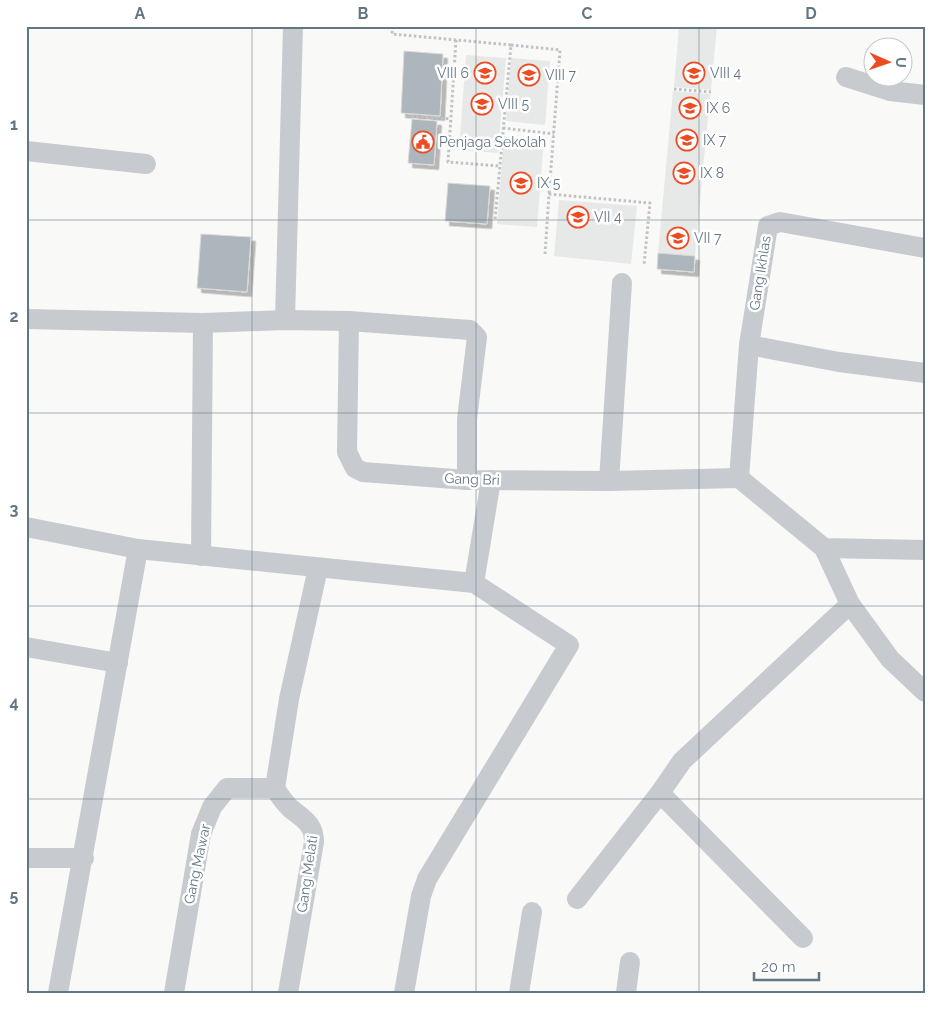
<svg xmlns="http://www.w3.org/2000/svg" width="951" height="1019" font-family="Raleway,sans-serif">
<defs>
<filter id="shadow"><feDropShadow dx="4.5" dy="4.5" stdDeviation="0" flood-color="#0004"/></filter>
</defs>
<rect width="100%" height="100%" fill="#f9f9f7"/>
<!-- built -->
<g fill="#e7e8e8">
<polygon points="679,26 717,26 711,90 674,87"/>
<polygon points="466,55 506,58 498,153 459,150"/>
<polygon points="511,58 550,61 545,125 506,121"/>
<polygon points="673,91 710,94 695,256 658,253"/>
<polygon points="504,136 544,139 537,227 497,224"/>
<polygon points="559,200 637,206 631,264 554,256"/>
</g>
<!-- building -->
<g fill="#adb6bc" stroke="#dbdbd9" filter="url(#shadow)">
<polygon points="404,51 443,54 440,116 401,113"/>
<polygon points="412,119 437,121 434,165 408,163"/>
<polygon points="448,183 490,186 487,224 445,221"/>
<polygon points="201,234 251,237 247,292 197,288"/>
<polygon points="658,253 695,256 694,272 657,269"/>
</g>
<g fill="none" stroke-linecap="round" stroke-linejoin="round">
<!-- path -->
<g stroke="#c0c3c5" stroke-width="3" stroke-dasharray="2.5 2.5" stroke-linecap="butt">
<polyline points="393,26 392,34 511,45 495,220"/>
<polyline points="456,40 448,162 500,166"/>
<polyline points="511,45 560,50 549,194"/>
<polyline points="674,89 711,92"/>
<polyline points="411,116 451,119"/>
<polyline points="503,128 554,134"/>
<polyline points="545,254 549,194 650,203 644,265"/>
</g>
<!-- minor -->
<g stroke="#c7cbcf" stroke-width="20">
<polyline points="846,77 890,91 925,95"/>
<polyline points="26,151 146,164"/>
<polyline points="26,319 203,323 285,320 349,321 470,330 477,337 467,419 467,480"/>
<polyline points="285,320 293,26"/>
<polyline points="349,321 347,452 355,468 363,472 467,480 609,481 739,478"/>
<polyline points="749,345 839,362 925,373"/>
<polyline points="739,478 749,345 768,226 780,222 925,248"/>
<polyline points="739,478 824,548 925,550"/>
<polyline points="609,481 622,283"/>
<polyline points="26,527 138,549 474,583 569,645 427,879 421,896 404,993"/>
<polyline points="824,548 850,604 890,659 925,692"/>
<polyline points="201,556 203,323"/>
<polyline points="474,583 491,480"/>
<polyline points="26,647 118,663"/>
<polyline points="660,793 803,938"/>
<polyline points="26,858 84,858"/>
<polyline points="577,899 660,793 682,761 850,604"/>
<polyline points="58,993 138,549"/>
<polyline points="174,993 201,834 212,807 227,788 275,788"/>
<path d="M288,993L314,842C314,823 303,819 290,808C284,802 279,795 275,788L289,699L318,568"/>
<polyline points="519,993 532,912"/>
<polyline points="626,993 630,962"/>
</g>
</g>
<!-- grid -->
<path fill="none" stroke="#637684" stroke-width="1" stroke-opacity="0.55" d="M252,26V993M476,26V993M699,26V993M26,220H925M26,413H925M26,606H925M26,799H925"/>
<!-- icons -->
<defs>
<g id="school-ring" transform="scale(1.125)"><circle r="9.5" fill="#fff" stroke="#ed4c23" stroke-width="1.5"/><path d="M0-5L7-2L0 1L-7-2ZM-4 1L0 2.5L4 1V4Q0 6-4 4Z" fill="#ed4c23"/></g>
<g id="civic-ring" transform="scale(1.125)"><circle r="9.5" fill="#fff" stroke="#ed4c23" stroke-width="1.5"/><path d="M-.6-6.5H3V-4.5H.6V-3L4-1V1h2V6H-6V1h2V-1L-.6-3ZM-1.2 2.5V6h2.4V2.5Z" fill="#ed4c23"/></g>
</defs>
<g fill-rule="evenodd">
<use href="#school-ring" x="485" y="73"/>
<use href="#school-ring" x="694" y="73"/>
<use href="#school-ring" x="529" y="75"/>
<use href="#school-ring" x="482" y="104"/>
<use href="#school-ring" x="690" y="108"/>
<use href="#school-ring" x="687" y="140"/>
<use href="#civic-ring" x="423" y="142"/>
<use href="#school-ring" x="684" y="173"/>
<use href="#school-ring" x="521" y="183"/>
<use href="#school-ring" x="578" y="217"/>
<use href="#school-ring" x="678" y="238"/>
</g>
<g text-anchor="middle" dominant-baseline="central" stroke-width="5" stroke-linejoin="round" paint-order="stroke">
<!-- poi labels -->
<g font-size="14" fill="#637684" stroke="#fff" text-anchor="start">
<text x="469" y="73" text-anchor="end">VIII 6</text>
<text x="710" y="73">VIII 4</text>
<text x="545" y="75">VIII 7</text>
<text x="498" y="104">VIII 5</text>
<text x="706" y="108">IX 6</text>
<text x="703" y="140">IX 7</text>
<text x="439" y="142">Penjaga Sekolah</text>
<text x="700" y="173">IX 8</text>
<text x="537" y="183">IX 5</text>
<text x="594" y="217">VII 4</text>
<text x="694" y="238">VII 7</text>
</g>
<!-- street labels -->
<g font-size="14" fill="#637684" stroke="#fff">
<text transform="translate(760 273) rotate(-81)">Gang Ikhlas</text>
<text transform="translate(472 479) rotate(2)">Gang Bri</text>
<text transform="translate(197 864) rotate(-78)">Gang Mawar</text>
<text transform="translate(307 874) rotate(-82)">Gang Melati</text>
</g>
</g>
<!-- border -->
<rect width="951" height="1019" fill="none" stroke="#ffffff" stroke-width="55"/>
<!-- north arrow -->
<g transform="translate(888 62) rotate(92)"><circle r="24" fill="#ffffff" stroke="#c1c8ce"/>
<path d="M0-4L9 19L0 12L-9 19Z" fill="#ed4c23"/>
<text y="-8" font-size="14" font-weight="bold" text-anchor="middle" fill="#637684">U</text>
</g>
<!-- scale -->
<path d="M754 972v8h65v-8" fill="none" stroke="#637684" stroke-width="2.5"/>
<text x="761" y="972" font-size="15" fill="#637684" stroke="#ffffff" stroke-width="4" paint-order="stroke">20 m</text>
<rect x="28" y="28" width="896" height="964" fill="none" stroke="#637684" stroke-width="2"/>
<g font-size="16" text-anchor="middle" font-weight="bold" fill="#637684">
<text x="140" y="19">A</text>
<text x="363" y="19">B</text>
<text x="587" y="19">C</text>
<text x="811" y="19">D</text>
<text x="14" y="130">1</text>
<text x="14" y="322">2</text>
<text x="14" y="515">3</text>
<text x="14" y="708">4</text>
<text x="14" y="901">5</text>
</g>
</svg>
